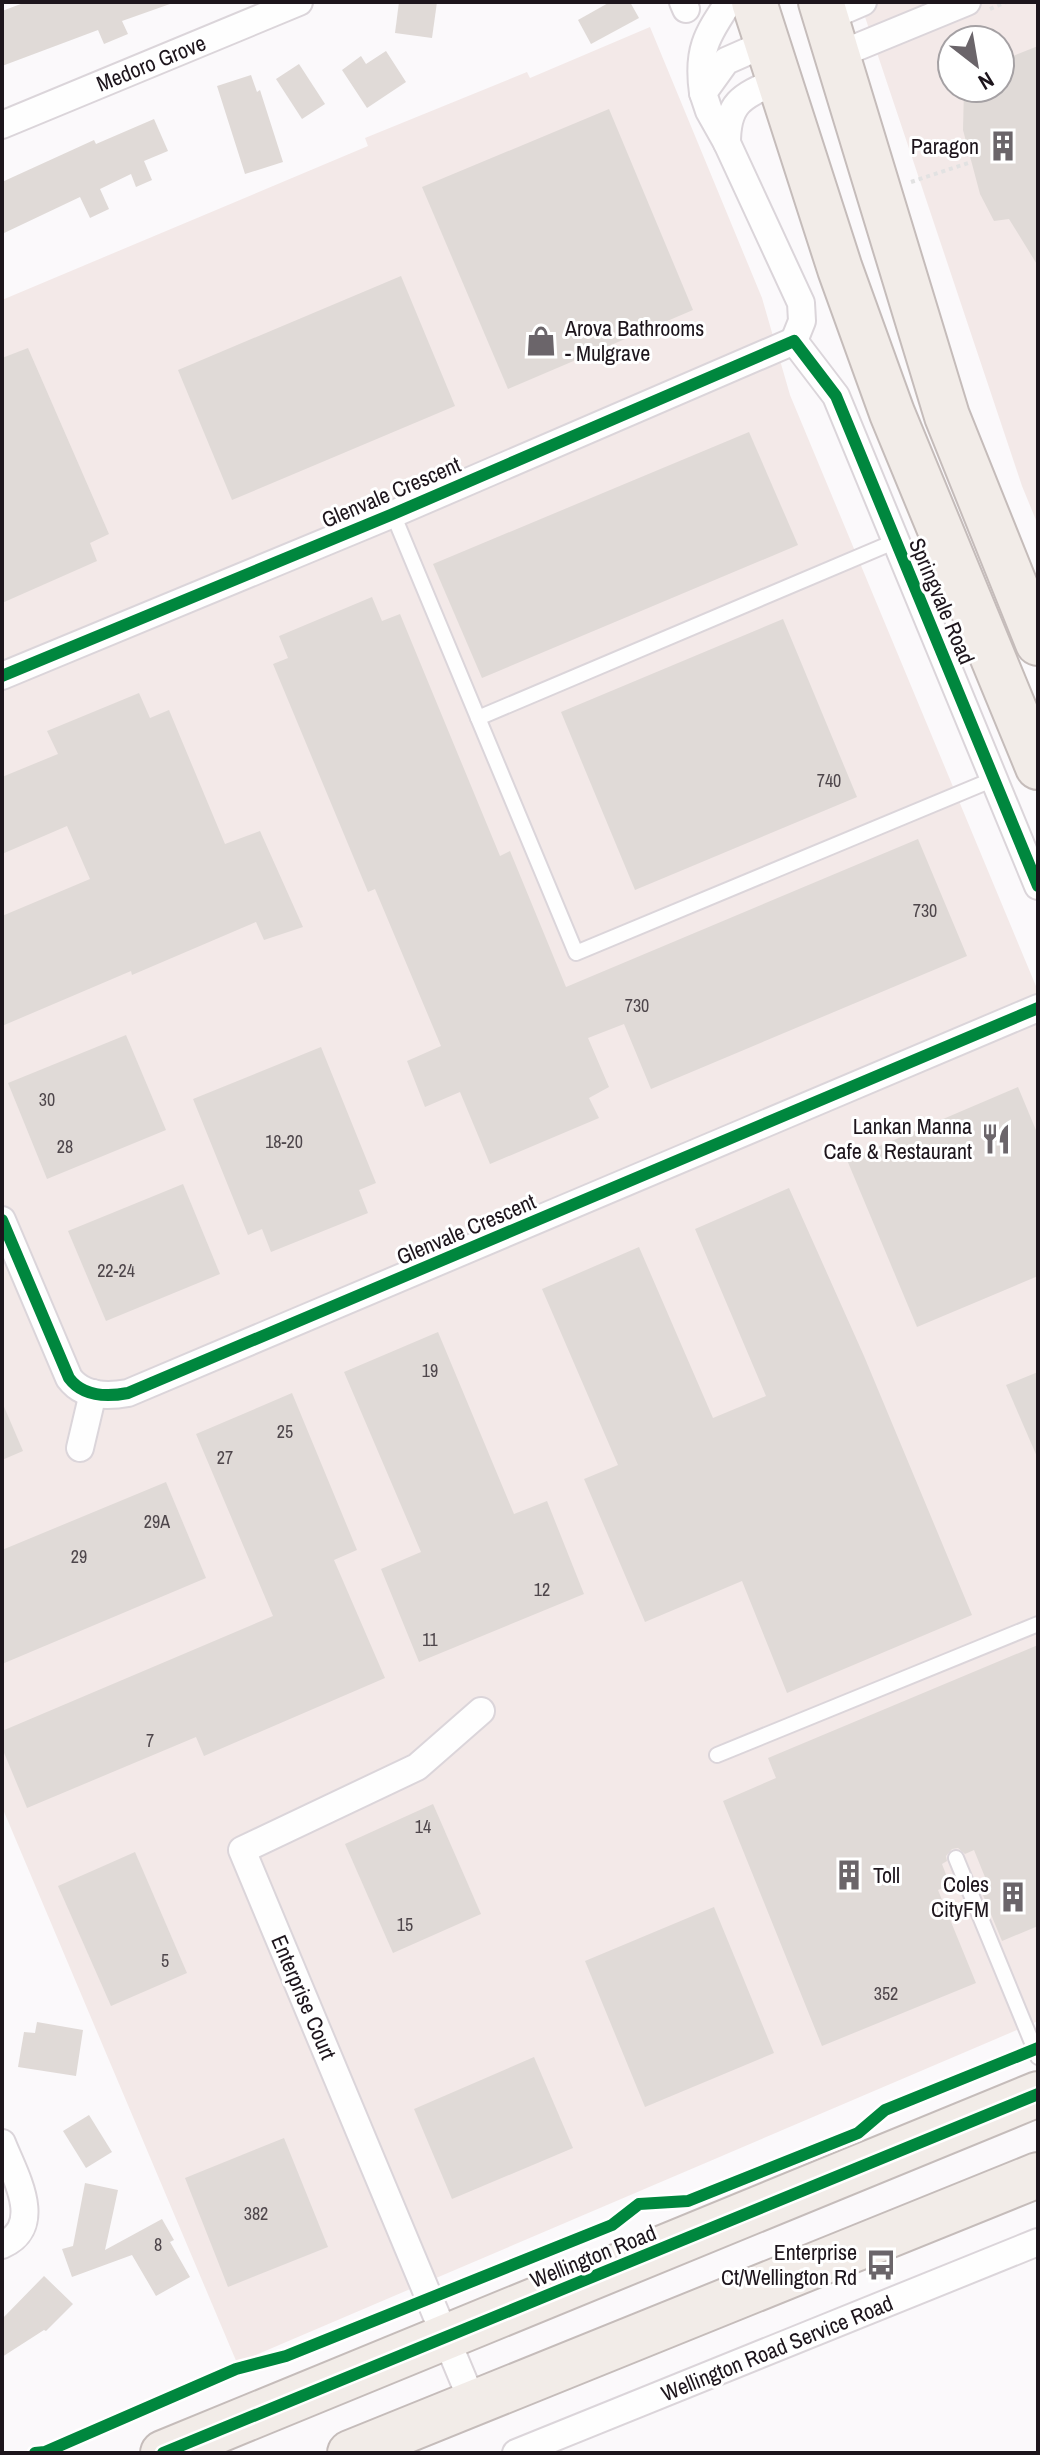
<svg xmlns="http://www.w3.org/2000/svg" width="1040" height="2455" font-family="'Archivo Narrow',sans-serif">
<rect width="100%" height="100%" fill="#fbf9fb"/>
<!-- commercial -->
<g fill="#f3e9e8" fill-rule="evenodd">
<path d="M860,2H1038V525L1022,486ZM952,40H1000V88H952Z"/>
<polygon points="650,27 762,298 790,395 1038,991 1038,2021 237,2363 2,1807 2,300 368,146 365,138 527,72 530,78"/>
</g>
<!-- building -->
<g fill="#e0dad7">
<polygon points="26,2 169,2 170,4 122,21 128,34 104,44 98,30 2,66 2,11"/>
<polygon points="399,2 437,2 432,38 395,33"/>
<polygon points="610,2 630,2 639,18 591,44 578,20"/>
<polygon points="1038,46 1038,266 1009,219 994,221 980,194 963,130 964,88 1000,88 1000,61"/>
<polygon points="386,51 406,82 367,108 342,70 361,56 366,64"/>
<polygon points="299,64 325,104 302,119 276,79"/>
<polygon points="251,75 257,92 260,90 283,162 245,174 217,86"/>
<polygon points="609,109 693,310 508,389 422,187"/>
<polygon points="154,119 168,151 144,161 152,180 136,187 131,174 100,189 109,209 90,218 80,197 2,234 2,182 94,140 96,144"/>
<polygon points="401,276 455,406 232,500 178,370"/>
<polygon points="28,348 109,534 90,543 97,561 2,603 2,358"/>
<polygon points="749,432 798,545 482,678 433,564"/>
<polygon points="372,597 382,621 400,614 500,856 510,851 566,987 918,839 967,956 651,1089 624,1024 588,1038 609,1087 589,1098 599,1118 490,1164 460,1092 425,1107 407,1061 441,1046 375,889 368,892 273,664 288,658 279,636"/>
<polygon points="783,619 857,797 635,890 561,712"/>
<polygon points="139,693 150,718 169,710 225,844 260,831 303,927 264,940 256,922 132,975 131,971 2,1026 2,916 90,879 67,826 2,854 2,777 58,754 47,731"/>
<polygon points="126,1035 166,1130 47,1179 8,1083"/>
<polygon points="321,1047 376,1183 359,1190 368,1213 271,1252 262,1229 248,1235 193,1099"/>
<polygon points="1018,1087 1038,1135 1038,1276 917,1327 847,1160"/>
<polygon points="183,1184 220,1274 106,1321 68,1231"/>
<polygon points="789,1188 864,1356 972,1615 787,1693 742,1581 645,1622 584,1479 618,1465 542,1289 639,1247 713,1418 766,1396 695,1229"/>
<polygon points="438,1332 514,1514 547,1501 584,1594 419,1662 381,1569 421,1552 344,1372"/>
<polygon points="1038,1372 1038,1459 1006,1385"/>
<polygon points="292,1393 357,1550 334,1560 385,1678 204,1756 196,1737 27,1808 2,1748 2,1731 273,1616 196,1434"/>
<polygon points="2,1402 23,1451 2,1460"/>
<polygon points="166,1482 206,1578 2,1664 2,1550"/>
<polygon points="1038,1645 1038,1926 1002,1941 983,1895 991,1892 974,1850 965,1854 958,1848 952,1849 946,1856 947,1861 942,1864 950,1885 938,1890 976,1983 822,2046 723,1801 776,1778 768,1758"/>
<polygon points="433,1804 481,1914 393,1953 345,1844"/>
<polygon points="135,1852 187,1973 111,2006 58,1886"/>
<polygon points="714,1907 774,2053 645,2107 585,1961"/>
<polygon points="37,2022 83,2030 76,2076 18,2067 24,2032 35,2033"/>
<polygon points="534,2057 573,2148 452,2199 414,2109"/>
<polygon points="89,2115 112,2152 86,2168 63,2131"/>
<polygon points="284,2138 328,2247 228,2287 185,2178"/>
<polygon points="85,2183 118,2190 105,2250 162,2219 174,2240 170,2242 190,2277 156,2296 132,2255 72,2277 62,2249 73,2246"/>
<polygon points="44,2276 73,2304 46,2331 44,2330 2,2357 2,2319"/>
</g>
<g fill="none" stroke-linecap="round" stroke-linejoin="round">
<!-- lane casing -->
<g stroke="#dbd5da" stroke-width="18">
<g id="lane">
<polyline points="393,514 576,953 994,779"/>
<polyline points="478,718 896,541"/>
<polyline points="717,1755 1038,1624"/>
<polyline points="956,1858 1038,2057"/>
</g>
</g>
<!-- street casing -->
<g stroke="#dbd5da" stroke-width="30">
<g id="street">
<polyline points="683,2 686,9"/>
<polyline points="826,18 863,2"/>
<polyline points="767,43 726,61 703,93 709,111 727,143 801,303 802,321 794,341"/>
<polyline points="838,55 967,2"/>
<path d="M703,93C697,51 706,36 729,2"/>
<polyline points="2,125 299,2"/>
<path d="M727,143C727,101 743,96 779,80"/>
<polyline points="794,341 836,396 1038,886"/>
<polyline points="2,676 393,514 794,341"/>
<path d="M2,1220L69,1378C83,1397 107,1397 128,1393L1038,1008"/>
<polyline points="80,1448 93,1393"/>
<path d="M2,2143C14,2174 46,2226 2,2245"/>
<polyline points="473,2403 242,1850 417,1767 481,1711"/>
<polyline points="516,2453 1038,2242"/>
</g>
</g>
<!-- highway casing -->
<g stroke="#c5bcba" stroke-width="48">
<g id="highway">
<polyline points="754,2 840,269 892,413 1038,767"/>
<polyline points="821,2 947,416 1038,643"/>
<polyline points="163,2453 1038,2094"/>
<polyline points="350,2453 1038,2175"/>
</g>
</g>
<!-- path -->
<g stroke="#e2e2e2" stroke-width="4" stroke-dasharray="4 4" stroke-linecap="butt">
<polyline points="990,9 1006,2"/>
<polyline points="911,182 971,162"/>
</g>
<!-- lane -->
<use href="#lane" stroke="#fefefe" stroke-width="14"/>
<!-- street -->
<use href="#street" stroke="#fefefe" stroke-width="26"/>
<!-- highway -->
<use href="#highway" stroke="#f2ece8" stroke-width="44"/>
<!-- cycleway casing -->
<g stroke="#fff" stroke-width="17">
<g id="cycleway">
<polyline points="2,676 393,514 794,341 836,396 1038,886"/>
<path d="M2,1220L69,1378C83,1397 107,1397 128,1393L1038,1008"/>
<polyline points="35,2453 45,2452 236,2369 286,2356 612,2225 639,2204 688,2201 858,2133 885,2110 1038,2048"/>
<polyline points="163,2453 1038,2094"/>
</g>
</g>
<!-- cycleway -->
<use href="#cycleway" stroke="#00873e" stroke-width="12"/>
</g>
<!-- icons -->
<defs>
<g id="building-bare" transform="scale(2.4)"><path d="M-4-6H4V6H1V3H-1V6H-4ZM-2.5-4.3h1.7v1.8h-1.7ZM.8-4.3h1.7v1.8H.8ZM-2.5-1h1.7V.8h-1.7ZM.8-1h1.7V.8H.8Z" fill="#6b656a" stroke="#fff" stroke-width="2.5" paint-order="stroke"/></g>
<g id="shop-bare" transform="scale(2.4)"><path d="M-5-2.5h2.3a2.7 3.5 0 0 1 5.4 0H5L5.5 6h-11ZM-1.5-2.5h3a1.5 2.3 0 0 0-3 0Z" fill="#6b656a" stroke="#fff" stroke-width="2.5" paint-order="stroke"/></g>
<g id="restaurant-bare" transform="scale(2.4)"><path d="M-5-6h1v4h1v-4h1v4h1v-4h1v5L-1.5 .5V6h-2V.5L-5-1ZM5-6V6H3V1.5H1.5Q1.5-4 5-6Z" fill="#6b656a" stroke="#fff" stroke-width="2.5" paint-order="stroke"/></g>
<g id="bus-bare" transform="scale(2.4)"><path d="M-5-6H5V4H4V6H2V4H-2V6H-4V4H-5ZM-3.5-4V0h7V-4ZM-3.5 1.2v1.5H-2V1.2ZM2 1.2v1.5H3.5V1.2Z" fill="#6b656a" stroke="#fff" stroke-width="2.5" paint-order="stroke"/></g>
</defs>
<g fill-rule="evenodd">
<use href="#building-bare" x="1003" y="146"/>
<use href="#shop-bare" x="541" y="341"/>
<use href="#restaurant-bare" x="996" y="1139"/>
<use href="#building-bare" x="849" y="1875"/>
<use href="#building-bare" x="1013" y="1897"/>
<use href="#bus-bare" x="881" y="2265"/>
</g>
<g text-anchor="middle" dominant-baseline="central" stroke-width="6" stroke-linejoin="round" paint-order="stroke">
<!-- number labels -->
<g font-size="18" fill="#4e464b">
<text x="829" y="780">740</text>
<text x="925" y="910">730</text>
<text x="637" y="1005">730</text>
<text x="47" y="1099">30</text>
<text x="284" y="1141">18-20</text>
<text x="65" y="1146">28</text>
<text x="116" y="1270">22-24</text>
<text x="430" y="1370">19</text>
<text x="285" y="1431">25</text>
<text x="225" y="1457">27</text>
<text x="157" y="1521">29A</text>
<text x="79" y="1556">29</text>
<text x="542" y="1589">12</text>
<text x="430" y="1639">11</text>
<text x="150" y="1740">7</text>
<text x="423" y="1826">14</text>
<text x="405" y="1924">15</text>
<text x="165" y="1960">5</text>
<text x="886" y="1993">352</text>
<text x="256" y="2213">382</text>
<text x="158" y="2244">8</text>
</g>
<!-- street labels -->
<g font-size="22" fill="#1d151c" stroke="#fff">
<text transform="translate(151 63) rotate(-22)">Medoro Grove</text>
<text transform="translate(391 492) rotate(-23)">Glenvale Crescent</text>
<text transform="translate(942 601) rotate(67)">Springvale Road</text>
<text transform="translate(466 1229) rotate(-23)">Glenvale Crescent</text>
<text transform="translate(304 1997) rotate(67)">Enterprise Court</text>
<text transform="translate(593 2256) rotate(-22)">Wellington Road</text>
<text transform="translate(777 2348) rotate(-22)">Wellington Road Service Road</text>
</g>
<!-- poi labels -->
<g font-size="22" fill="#1d151c" stroke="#fff" text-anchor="end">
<text x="979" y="146">Paragon</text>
<text x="565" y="328" text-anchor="start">Arova Bathrooms<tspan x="565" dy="25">- Mulgrave</tspan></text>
<text x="972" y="1126">Lankan Manna<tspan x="972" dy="25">Cafe &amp; Restaurant</tspan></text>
<text x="873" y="1875" text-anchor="start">Toll</text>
<text x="989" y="1884">Coles<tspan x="989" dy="25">CityFM</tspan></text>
<text x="857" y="2252">Enterprise<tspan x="857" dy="25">Ct/Wellington Rd</tspan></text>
</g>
</g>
<!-- border -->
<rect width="1040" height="2455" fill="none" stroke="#1d151c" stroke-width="8"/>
<!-- north arrow -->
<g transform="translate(976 64) rotate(149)"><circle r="38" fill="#ffffff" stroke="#a5a1a4" stroke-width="2"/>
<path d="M0-6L14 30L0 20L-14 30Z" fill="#6b656a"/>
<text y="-12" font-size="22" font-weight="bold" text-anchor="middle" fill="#1d151c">N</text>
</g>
</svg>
